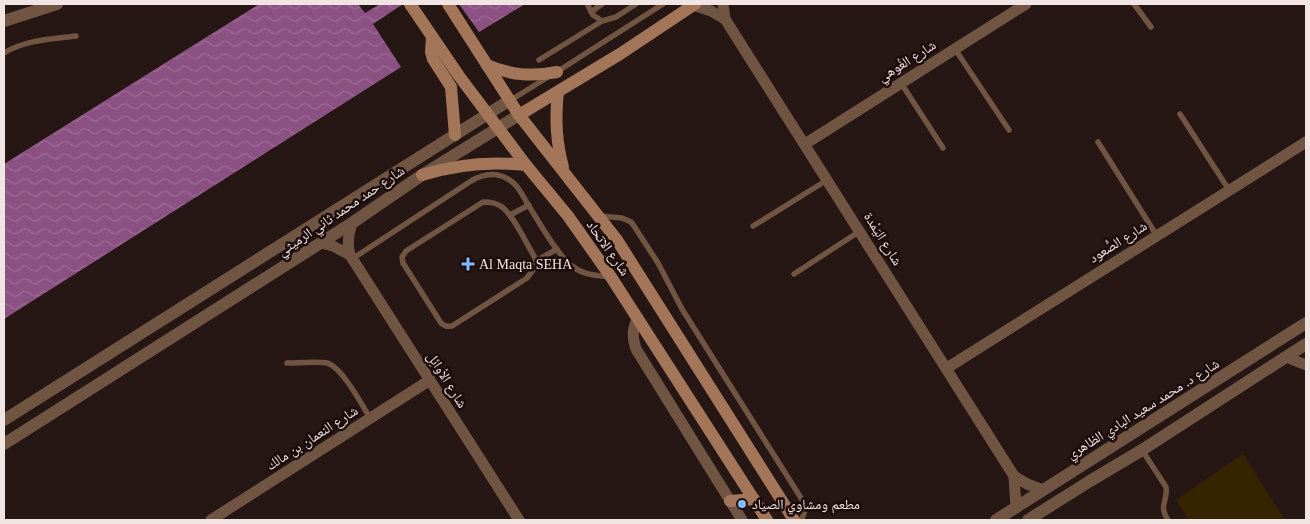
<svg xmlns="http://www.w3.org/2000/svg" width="1310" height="524" font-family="'Times New Roman','Noto Naskh Arabic',serif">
<defs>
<pattern id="water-waves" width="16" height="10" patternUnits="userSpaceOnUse" patternTransform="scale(1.25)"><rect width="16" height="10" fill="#8c5183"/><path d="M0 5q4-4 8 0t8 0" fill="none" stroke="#9d6a94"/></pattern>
</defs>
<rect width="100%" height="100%" fill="#261614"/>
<!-- grass -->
<polygon fill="#362401" points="1243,454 1285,520 1189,520 1176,500"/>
<!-- water -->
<g fill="url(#water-waves)">
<polygon points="259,4 358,4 365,13 380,4 403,4 373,24 401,67 4,319 4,164"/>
<polygon points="459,4 525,4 479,32"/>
</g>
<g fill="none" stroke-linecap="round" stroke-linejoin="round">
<!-- service -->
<g stroke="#715543" stroke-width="5.5">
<polyline points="589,4 588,6 593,15 602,21 616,17 636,4"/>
<polyline points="1134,4 1151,27"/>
<polyline points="591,12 602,4"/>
<polyline points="955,49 1009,130"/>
<path d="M4,53C25,40 52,39 76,36"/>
<polyline points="539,60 602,21"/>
<polyline points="555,73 663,4"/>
<polyline points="901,83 943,148"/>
<polyline points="511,100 548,77"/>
<polyline points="1180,114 1229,190"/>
<polyline points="1098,142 1157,236"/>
<polyline points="510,215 529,205"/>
<path d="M600,216L622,218L631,222L634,226L658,263L682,309L801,498C806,506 806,512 801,520"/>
<polyline points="753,226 827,180"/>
<path d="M352,259L471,181C483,174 496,172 508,179C517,184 522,194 527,203C538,220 557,255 572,266C583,275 596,275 609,277"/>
<path d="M536,261L534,256C526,243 514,216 502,207C497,203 489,202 483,202L406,251L402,257L403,263L441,323C445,326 447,327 452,326L527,278L533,270L536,261L557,249"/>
<polyline points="794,274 860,231"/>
<path d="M287,363C296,363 319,361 327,363C342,367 362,405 370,418"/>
<path d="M1142,450L1166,487C1168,502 1158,505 1168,520"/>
</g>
<!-- minor -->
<g stroke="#715543" stroke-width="11">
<polyline points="723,4 725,19 1014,476 1027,484 1043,490"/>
<polyline points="693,5 711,11 725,19"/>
<polyline points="805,144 1026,4"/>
<path d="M352,223C348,234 347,244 350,255L519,520"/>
<polyline points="321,243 333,246 350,255"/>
<path d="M638,318C632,329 632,337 636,349L742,520"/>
<polyline points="1286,357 1306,365"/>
<polyline points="947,368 1306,142"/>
<polyline points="1014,476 1016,508"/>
<polyline points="211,520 430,380"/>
</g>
<!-- tertiary -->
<g stroke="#715543" stroke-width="12">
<polyline points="4,21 57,4"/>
<polyline points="4,420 510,100"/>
<polyline points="4,444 352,223 422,175 519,115"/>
<polyline points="996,520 1306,323"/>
<polyline points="1028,520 1090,481 1142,450 1306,344"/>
</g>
<!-- secondary -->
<g stroke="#a37659" stroke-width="12">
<polyline points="410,4 459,76 526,165 568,216 611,277 767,520"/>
<polyline points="448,4 519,115 617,240 794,520"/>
<polyline points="432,37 431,52 433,59 451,87 455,135"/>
<path d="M487,65C510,75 531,77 557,72"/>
<path d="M558,92C555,118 556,142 563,167"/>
<polyline points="519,115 620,54 695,4"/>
<path d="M422,175C457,164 490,161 526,165"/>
<polyline points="730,501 754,499"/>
</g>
</g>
<!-- markers -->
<g fill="#84bcfb" stroke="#1c0d0c" stroke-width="2">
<path d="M465.5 256.5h5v5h5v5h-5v5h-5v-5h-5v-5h5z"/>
<circle cx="742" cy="504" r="5"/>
</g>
<g text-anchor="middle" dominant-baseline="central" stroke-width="5" stroke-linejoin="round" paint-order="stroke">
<!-- street labels -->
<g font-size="14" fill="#f1e5e4" stroke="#1c0d0c">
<text transform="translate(907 61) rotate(-32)">شارع الغُوهي</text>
<text transform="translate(341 211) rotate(-34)">شارع حمد محمد ثاني الرميثي</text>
<text transform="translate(883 239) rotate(58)">شارع اليَمْدة</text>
<text transform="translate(1118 242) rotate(-32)">شارع الصُّعود</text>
<text transform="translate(608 248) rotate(55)">شارع الاتحاد</text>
<text transform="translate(447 380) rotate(58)">شارع الأوائِل</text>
<text transform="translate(1143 409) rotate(-32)">شارع د. محمد سعيد البادي الظاهري</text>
<text transform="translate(312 438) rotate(-33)">شارع النعمان بن مالك</text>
</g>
<!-- poi labels -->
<g font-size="14" fill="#f1e5e4" stroke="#1c0d0c" text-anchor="start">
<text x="479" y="264">Al Maqta SEHA</text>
<text x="752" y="504">مطعم ومشاوي الصياد</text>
</g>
</g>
<!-- border -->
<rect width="1310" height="524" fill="none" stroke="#f1e5e4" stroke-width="10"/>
</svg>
